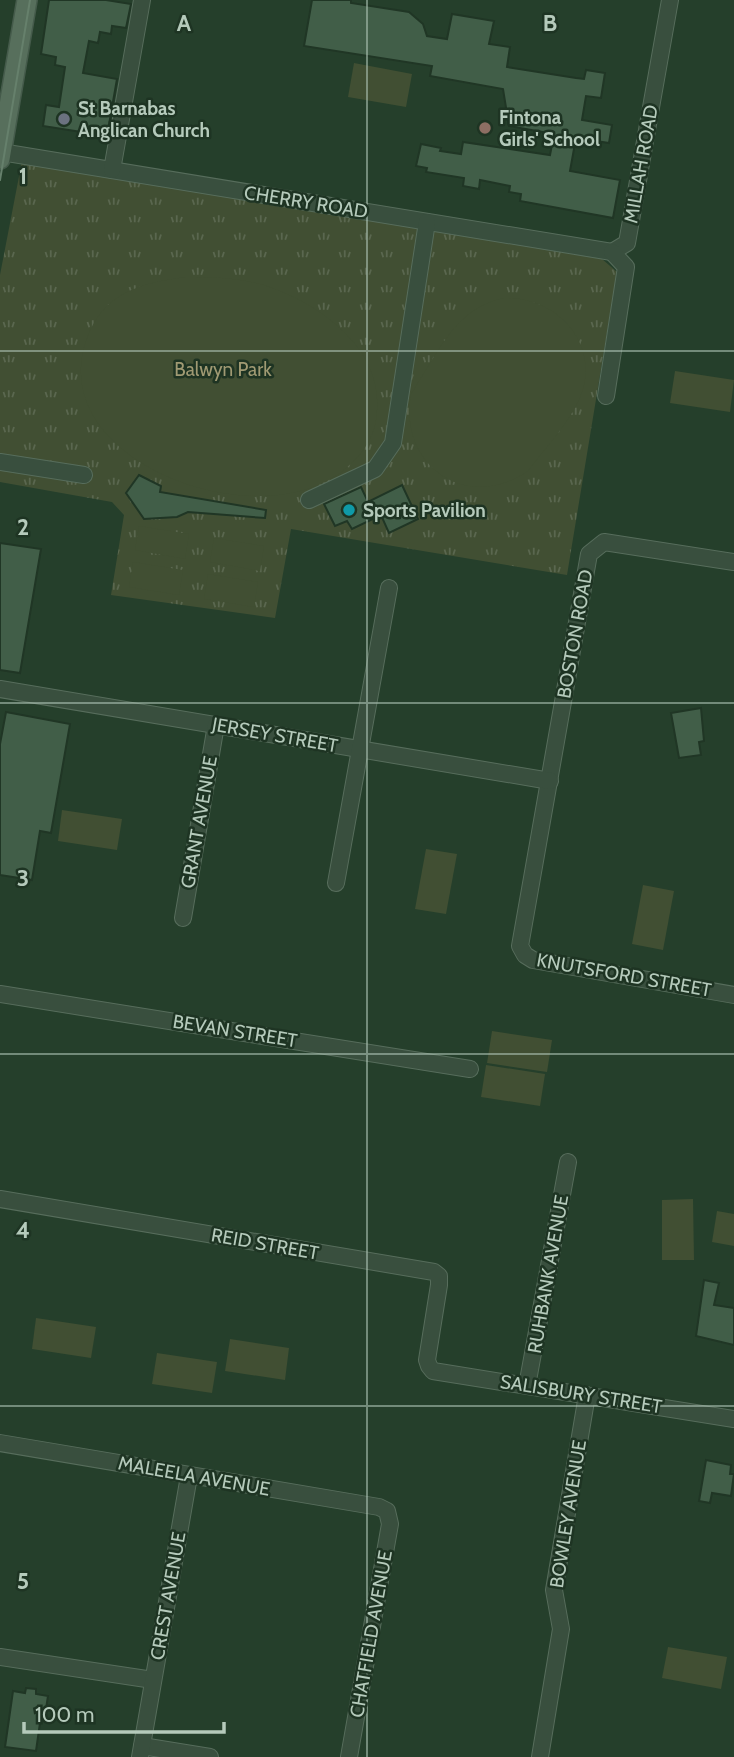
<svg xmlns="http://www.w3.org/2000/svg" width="734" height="1757" font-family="Cabin,sans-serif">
<defs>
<pattern id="grass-tufts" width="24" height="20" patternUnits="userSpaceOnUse" patternTransform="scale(1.75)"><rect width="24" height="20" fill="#414f33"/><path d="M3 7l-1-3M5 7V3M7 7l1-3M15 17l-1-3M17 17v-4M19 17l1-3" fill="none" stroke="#5a674f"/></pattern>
</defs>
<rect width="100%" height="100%" fill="#253f2b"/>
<!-- grass -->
<polygon fill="url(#grass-tufts)" points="22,161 602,259 617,272 567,575 291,529 275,618 111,595 124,515 112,502 0,482 0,275"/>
<!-- pitch -->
<g fill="#414f33">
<polygon points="354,63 412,74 406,107 348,97"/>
<path d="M186,277C216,277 247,278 275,289C325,308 382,351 377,410C376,436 364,453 345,469C260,540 45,462 86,341C102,293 140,283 186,277Z"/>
<path d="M504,298C559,296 603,347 579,400C567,426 544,449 528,471C467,513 398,466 411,394C437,355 454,308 504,298Z"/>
<polygon points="675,371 734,380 730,412 670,403"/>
<polygon points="139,526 189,534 185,559 135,550"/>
<polygon points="214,538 264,546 260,571 210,562"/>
<polygon points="133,562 183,570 179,595 129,587"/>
<polygon points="208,574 258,582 254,607 204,599"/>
<polygon points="62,810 122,819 117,850 58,841"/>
<polygon points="426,849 457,854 446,914 415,909"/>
<polygon points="643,885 674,891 663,950 632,944"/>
<polygon points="492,1031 552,1040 547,1072 487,1063"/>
<polygon points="486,1065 545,1074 540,1106 481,1097"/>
<polygon points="693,1199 694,1260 662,1260 662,1200"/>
<polygon points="717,1211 734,1214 734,1246 712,1242"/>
<polygon points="36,1318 96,1327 91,1358 32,1349"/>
<polygon points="230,1339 289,1348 285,1380 225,1371"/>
<polygon points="157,1353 217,1362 212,1393 152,1384"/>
<polygon points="668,1647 727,1657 721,1689 662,1678"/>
</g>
<!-- building -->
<g fill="#415e48" stroke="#203625" stroke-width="2">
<polygon points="49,0 106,0 131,4 126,28 112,26 111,34 100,32 98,43 89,41 83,73 117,79 107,136 43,126 46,105 59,107 65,67 55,65 56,57 41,54"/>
<polygon points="312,0 351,0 351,3 409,12 423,24 427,36 447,39 452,14 494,21 489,44 510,47 507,67 576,78 584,79 586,70 605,73 601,98 586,96 582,120 612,125 609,143 576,138 570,171 620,180 613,218 520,201 521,194 509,192 510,186 480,180 479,189 463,186 464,178 426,172 427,168 416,166 421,144 441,148 440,151 461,154 463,142 550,155 554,134 509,126 503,89 430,76 432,66 304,46"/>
<polygon points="139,475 161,486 160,492 266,510 265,518 188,512 177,517 144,519 126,493"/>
<polygon points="402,485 418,519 389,533 381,515 352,529 347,521 335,526 324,504 361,487 368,502"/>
<polygon points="0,543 41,549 20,673 0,670"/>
<polygon points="701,708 704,741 699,742 701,755 679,758 671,713"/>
<polygon points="6,712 70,724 51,833 40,831 32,880 0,875 0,744"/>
<polygon points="704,1280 719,1283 714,1305 734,1308 734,1345 696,1336"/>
<polygon points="706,1460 731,1465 730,1474 734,1474 731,1496 712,1493 710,1503 699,1501"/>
<polygon points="26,1688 36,1689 36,1694 48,1696 46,1709 42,1709 36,1751 5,1747 13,1691 25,1693"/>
</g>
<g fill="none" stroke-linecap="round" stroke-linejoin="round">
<!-- minor casing -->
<g stroke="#576d5c" stroke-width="18">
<g id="minor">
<polyline points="1,152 612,252"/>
<polyline points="112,170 142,0"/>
<polyline points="612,252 627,243 670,0"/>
<polyline points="606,396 626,267 612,252"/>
<polyline points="0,462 84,475"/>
<polyline points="309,500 375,469 393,443 427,222"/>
<polyline points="734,562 604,542 589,554 520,946 525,955 533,960 734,995"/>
<polyline points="0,689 550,781"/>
<polyline points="336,883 389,588"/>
<polyline points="183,918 216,725"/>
<polyline points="0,994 470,1069"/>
<polyline points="0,1199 434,1272 439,1276 439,1285 427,1360 429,1366 433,1371 734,1419"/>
<polyline points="527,1386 568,1162"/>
<polyline points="0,1443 379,1507 387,1511 390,1524 349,1757"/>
<polyline points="0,1657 153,1680"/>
<polyline points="142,1746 210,1757"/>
<polyline points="140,1757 189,1476"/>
<polyline points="540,1757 561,1629 554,1590 587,1395"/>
</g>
</g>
<!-- major casing -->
<g stroke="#455b4b" stroke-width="22">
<polyline id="major" points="0,159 27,0"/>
</g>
<!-- minor -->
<use href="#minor" stroke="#394f3e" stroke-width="16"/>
<!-- major -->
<use href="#major" stroke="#576f5c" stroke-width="19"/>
<!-- tram -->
<polyline stroke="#66806c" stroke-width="2" points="0,180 30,0"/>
</g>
<!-- grid -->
<path fill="none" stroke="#b5cabb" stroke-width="2" stroke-opacity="0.55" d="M367,0V1757M0,351H734M0,703H734M0,1054H734M0,1406H734"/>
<!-- markers -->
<circle fill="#6b7280" stroke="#1e3423" stroke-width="2.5" cx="64" cy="119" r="7"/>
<circle fill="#8d6e63" stroke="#1e3423" stroke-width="2.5" cx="485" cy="128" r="7"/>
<circle fill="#0f9aa8" stroke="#1e3423" stroke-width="2.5" cx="349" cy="510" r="7"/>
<g text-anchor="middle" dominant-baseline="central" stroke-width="5" stroke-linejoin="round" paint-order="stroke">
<!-- poi labels -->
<g font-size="19" font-weight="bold" fill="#b5cabb" stroke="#1e3423" text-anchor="start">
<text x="78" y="108">St Barnabas<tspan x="78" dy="22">Anglican Church</tspan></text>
<text x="499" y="117">Fintona<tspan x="499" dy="22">Girls' School</tspan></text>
<text x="363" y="510">Sports Pavilion</text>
</g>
<!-- street labels -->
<g font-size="19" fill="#b5cabb" stroke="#1e3423">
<text transform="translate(641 164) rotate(-80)">MILLAH ROAD</text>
<text transform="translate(306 202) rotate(9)">CHERRY ROAD</text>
<text transform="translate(575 634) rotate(-80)">BOSTON ROAD</text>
<text transform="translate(275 735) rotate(10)">JERSEY STREET</text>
<text transform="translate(199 822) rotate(-80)">GRANT AVENUE</text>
<text transform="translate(624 975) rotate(10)">KNUTSFORD STREET</text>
<text transform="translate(235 1031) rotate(9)">BEVAN STREET</text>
<text transform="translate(265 1244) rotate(10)">REID STREET</text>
<text transform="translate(548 1274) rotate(-80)">RUHBANK AVENUE</text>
<text transform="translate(581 1394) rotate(9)">SALISBURY STREET</text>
<text transform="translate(194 1476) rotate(10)">MALEELA AVENUE</text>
<text transform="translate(568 1514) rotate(-81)">BOWLEY AVENUE</text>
<text transform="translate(168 1596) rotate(-80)">CREST AVENUE</text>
<text transform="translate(371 1634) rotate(-80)">CHATFIELD AVENUE</text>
</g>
<!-- park labels -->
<g font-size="19" fill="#a09a73" stroke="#1e3423">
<text x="223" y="369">Balwyn Park</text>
</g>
</g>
<g font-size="23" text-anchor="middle" font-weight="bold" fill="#b5cabb" stroke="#1e3423" stroke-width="5" stroke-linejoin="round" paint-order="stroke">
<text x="184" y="31">A</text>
<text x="550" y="31">B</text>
<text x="23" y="184">1</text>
<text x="23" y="535">2</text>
<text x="23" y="886">3</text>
<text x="23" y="1238">4</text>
<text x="23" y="1589">5</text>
</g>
<!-- scale -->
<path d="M24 1722v10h200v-10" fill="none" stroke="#b5cabb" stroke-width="3.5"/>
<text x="35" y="1722" font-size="21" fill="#b5cabb" stroke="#1e3423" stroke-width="5" paint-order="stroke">100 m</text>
</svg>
